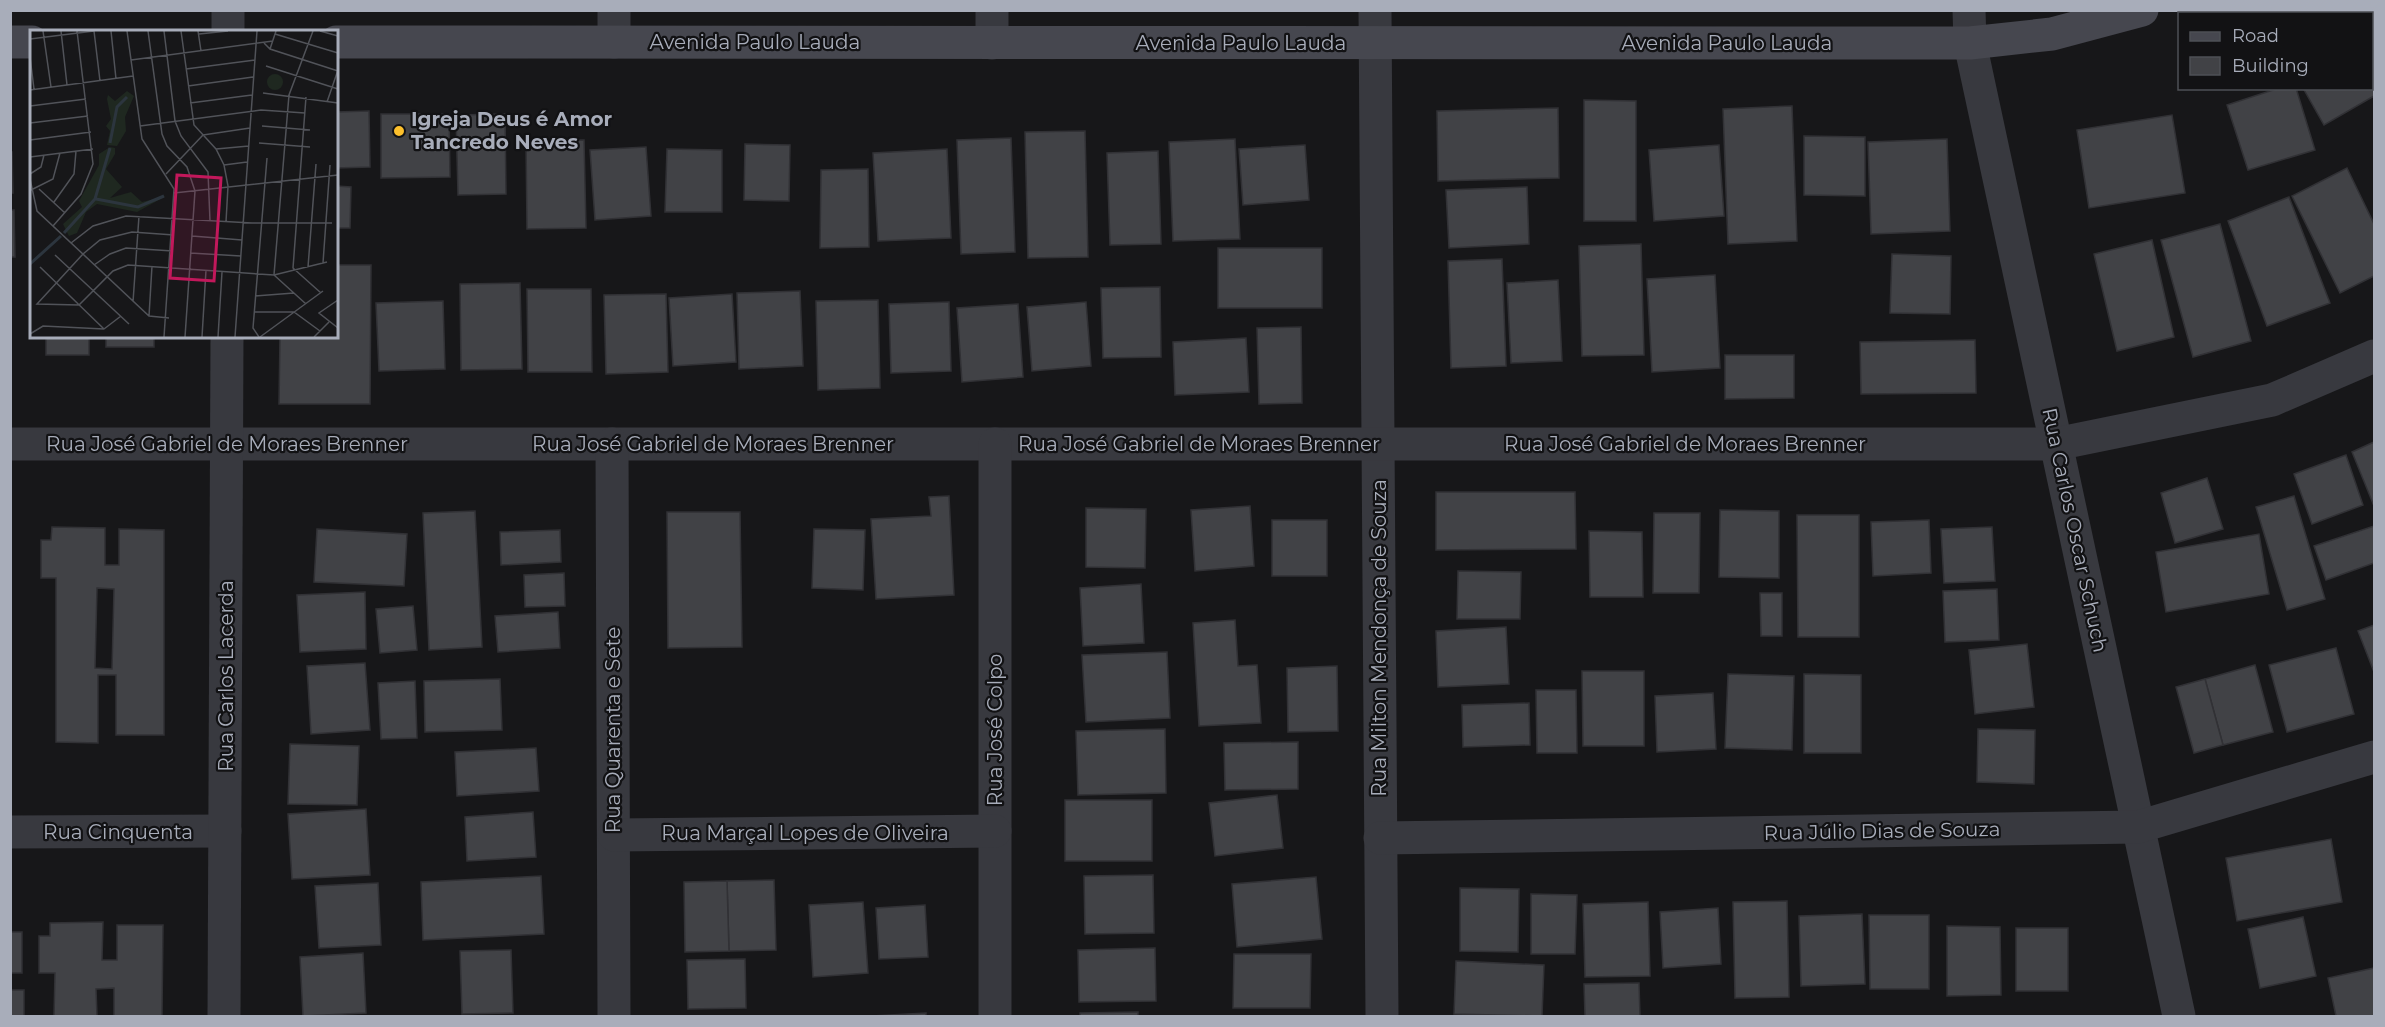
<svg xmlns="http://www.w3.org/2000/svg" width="2385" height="1027" font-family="Montserrat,sans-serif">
<rect width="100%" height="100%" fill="#171719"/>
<!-- building -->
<g fill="#414246" stroke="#313135" stroke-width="1.5" fill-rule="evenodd">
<polygon points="2354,10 2374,10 2374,43 2372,38 2372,14 2356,14"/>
<polygon points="2372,52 2374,57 2374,96 2324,125 2303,88 2372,88"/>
<polygon points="2279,88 2296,88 2315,150 2248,170 2227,105"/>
<polygon points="1584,100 1636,101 1636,221 1584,221"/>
<polygon points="1792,106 1797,241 1728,244 1723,109"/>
<polygon points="1558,108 1559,178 1438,181 1437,111"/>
<polygon points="369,111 370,167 336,168 336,112"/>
<polygon points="381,114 449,114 450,177 381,178"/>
<polygon points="505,114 506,194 458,195 456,115"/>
<polygon points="2172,115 2185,193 2089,208 2077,130"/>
<polygon points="1085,131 1088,257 1028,258 1025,132"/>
<polygon points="1804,136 1865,137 1865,196 1804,195"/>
<polygon points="1011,138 1015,252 961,254 957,140"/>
<polygon points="1235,139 1240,239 1173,241 1169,142"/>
<polygon points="1947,139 1950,231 1871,234 1868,142"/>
<polygon points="584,140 586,228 527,229 526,141"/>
<polygon points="745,144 790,145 789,201 744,200"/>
<polygon points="1305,145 1309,200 1243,205 1239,149"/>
<polygon points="1719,145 1724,216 1654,221 1649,150"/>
<polygon points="646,147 651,216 595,220 590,150"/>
<polygon points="667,149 722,150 722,212 665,212"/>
<polygon points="947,149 951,238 878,241 873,153"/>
<polygon points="1158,151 1161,244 1110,245 1107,153"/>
<polygon points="10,152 12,152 13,193 10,193"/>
<polygon points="2347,168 2374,224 2374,276 2340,293 2292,196"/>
<polygon points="868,169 869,247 820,248 821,170"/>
<polygon points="336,186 351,187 350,228 336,228"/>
<polygon points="1527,187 1529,244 1449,248 1446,190"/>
<polygon points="2289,197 2330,303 2267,326 2228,221"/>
<polygon points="10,210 14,210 15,257 10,257"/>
<polygon points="2220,224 2251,341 2193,357 2161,240"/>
<polygon points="2152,240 2174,337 2117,351 2094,254"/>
<polygon points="1641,244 1644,355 1582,356 1579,246"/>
<rect x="1218" y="248" width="104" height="60"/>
<polygon points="1892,254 1951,256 1950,314 1890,313"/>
<polygon points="1502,259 1506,366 1451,368 1448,261"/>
<polygon points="336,265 371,265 370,404 279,404 280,336 336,336"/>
<polygon points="1715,275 1720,368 1652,372 1647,279"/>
<polygon points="1558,280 1562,361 1511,363 1507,283"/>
<polygon points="520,283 522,369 461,370 460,284"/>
<polygon points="1160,287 1161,357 1103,358 1101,288"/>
<polygon points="527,289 591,289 592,372 528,372"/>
<polygon points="800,291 803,366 739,369 737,293"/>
<polygon points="666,294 668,372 606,374 604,295"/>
<polygon points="732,294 736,362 673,366 669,298"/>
<polygon points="878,300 880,388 818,390 816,301"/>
<polygon points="443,301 445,369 379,371 376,303"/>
<polygon points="949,302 951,371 891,373 889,304"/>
<polygon points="1086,302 1091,366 1032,371 1027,307"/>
<polygon points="1018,304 1023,377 962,382 957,308"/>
<polygon points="1301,327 1302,403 1259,404 1257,328"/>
<rect x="46" y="336" width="43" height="19"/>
<rect x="106" y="336" width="48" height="11"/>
<polygon points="1246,338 1249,392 1175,395 1173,342"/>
<polygon points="1975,340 1976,393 1861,394 1860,342"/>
<polygon points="1725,355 1794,355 1794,398 1725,399"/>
<polygon points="2374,442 2374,506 2352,452"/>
<polygon points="2346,455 2363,505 2312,524 2294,474"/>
<polygon points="2207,478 2223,529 2175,543 2161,493"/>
<polygon points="1436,492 1575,492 1576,549 1436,550"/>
<polygon points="949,496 954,595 876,599 871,519 931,516 929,497"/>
<polygon points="2294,496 2325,599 2287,610 2256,507"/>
<polygon points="1250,506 1254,566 1195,571 1191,510"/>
<polygon points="1086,508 1146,509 1145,568 1086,567"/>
<polygon points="1720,510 1779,511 1779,578 1719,577"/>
<polygon points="475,511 482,647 429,650 423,513"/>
<polygon points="667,512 740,512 742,647 668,648"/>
<polygon points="1654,513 1700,513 1699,593 1653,593"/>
<polygon points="1797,515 1859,515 1859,637 1798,637"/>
<rect x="1272" y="520" width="55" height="56"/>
<polygon points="1929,520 1931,573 1873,576 1871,522"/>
<polygon points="2374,526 2374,563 2326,580 2314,546"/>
<path d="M52,527L105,528V565H119V529L164,530V735H116V675H98V743L56,742V578H41V540H51ZM97,588L114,589L112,669L95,668Z"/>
<polygon points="1992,527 1995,581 1944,583 1941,529"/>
<polygon points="317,529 407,534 404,586 314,582"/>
<polygon points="814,529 865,530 863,590 812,588"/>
<polygon points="560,530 561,562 501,565 500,532"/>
<polygon points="1589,531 1642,532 1643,597 1590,597"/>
<polygon points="2259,534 2269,594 2166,612 2156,552"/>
<polygon points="1458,571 1521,572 1520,619 1457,619"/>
<polygon points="564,573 565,606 525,607 524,575"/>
<polygon points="1141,584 1144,643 1083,646 1080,588"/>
<polygon points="1997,589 1999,640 1945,642 1943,591"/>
<polygon points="365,592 366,649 300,652 297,595"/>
<polygon points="1760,593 1782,593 1782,636 1761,636"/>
<polygon points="413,606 417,650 380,653 376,609"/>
<polygon points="558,612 560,648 498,652 495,616"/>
<polygon points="1235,620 1238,666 1257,665 1261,723 1199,726 1193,623"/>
<polygon points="2374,625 2374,672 2358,631"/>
<polygon points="1506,627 1509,684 1438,687 1436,631"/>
<polygon points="2027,644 2034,707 1975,714 1969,650"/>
<polygon points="2336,648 2354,714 2287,732 2269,665"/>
<polygon points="1167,652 1170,718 1086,722 1082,655"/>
<polygon points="365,663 370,730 311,734 307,666"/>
<polygon points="2255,665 2273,732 2223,745 2205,679"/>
<polygon points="1337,666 1338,731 1288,732 1287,668"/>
<polygon points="1582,671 1644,671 1644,746 1583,746"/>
<polygon points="1728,674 1794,676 1792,750 1725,748"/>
<polygon points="1804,674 1861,675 1861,753 1804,753"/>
<polygon points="500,679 502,730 425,732 424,681"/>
<polygon points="2205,679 2223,745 2194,753 2176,687"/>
<polygon points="415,681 417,738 381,739 378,683"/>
<polygon points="1536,690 1576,690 1577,753 1537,753"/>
<polygon points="1713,693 1716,749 1657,752 1655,696"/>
<polygon points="1529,703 1530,745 1463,747 1462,705"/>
<polygon points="1165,729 1166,793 1078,795 1076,731"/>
<polygon points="1978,729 2035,730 2034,784 1977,782"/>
<polygon points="1298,742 1298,789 1225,790 1224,743"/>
<polygon points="290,744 359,746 357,805 288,804"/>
<polygon points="536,748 539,791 457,796 455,752"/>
<polygon points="1277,795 1283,848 1215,856 1209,803"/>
<rect x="1065" y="800" width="87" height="61"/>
<polygon points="366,809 370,875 292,879 288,814"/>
<polygon points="533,812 536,857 467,861 465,817"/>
<polygon points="2331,839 2342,902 2237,921 2226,858"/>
<polygon points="1153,875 1154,933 1085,934 1084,876"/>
<polygon points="541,876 544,934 423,940 421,882"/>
<polygon points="1316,877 1322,939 1237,947 1232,884"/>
<polygon points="774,880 776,950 729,951 727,881"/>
<polygon points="727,881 729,951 685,952 684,882"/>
<polygon points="378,883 381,945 319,948 315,886"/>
<polygon points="1460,888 1519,889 1518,952 1460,951"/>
<polygon points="1531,894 1577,895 1575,954 1531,954"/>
<polygon points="1787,901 1789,997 1735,998 1733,902"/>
<polygon points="863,902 868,973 813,977 809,905"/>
<polygon points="1648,902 1650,976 1585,977 1583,904"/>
<polygon points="925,905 928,957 879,959 876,908"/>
<polygon points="1718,908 1721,964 1663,968 1660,912"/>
<polygon points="1862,914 1865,984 1801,986 1799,916"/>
<polygon points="1869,915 1929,915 1929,989 1870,989"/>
<polygon points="2303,917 2316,976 2260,988 2248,929"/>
<polygon points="103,922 102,960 117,960 117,925 163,925 162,1016 114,1016 114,988 96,989 97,1016 54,1016 55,973 39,973 39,936 50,936 50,923"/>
<polygon points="1947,926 2000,927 2001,995 1947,996"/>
<rect x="2016" y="928" width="52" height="63"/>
<rect x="10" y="932" width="12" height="41"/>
<polygon points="1155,948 1156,1001 1079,1002 1078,950"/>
<polygon points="511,950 513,1013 462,1014 460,951"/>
<polygon points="363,953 366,1013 303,1016 300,957"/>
<polygon points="1234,954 1311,954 1310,1008 1233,1008"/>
<polygon points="745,959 746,1008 688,1009 687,960"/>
<polygon points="1456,961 1544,965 1542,1016 1454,1014"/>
<polygon points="2374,968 2374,1016 2336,1016 2328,978"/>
<polygon points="1639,983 1640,1016 1585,1016 1584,984"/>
<rect x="10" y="990" width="14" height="26"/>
<polygon points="1138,1012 1138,1016 1080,1016 1080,1013"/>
<polygon points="926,1013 926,1016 871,1016"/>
</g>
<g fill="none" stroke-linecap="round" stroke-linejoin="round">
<!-- street -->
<g stroke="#38393f" stroke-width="33">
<polyline points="228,10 228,32"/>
<polyline points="1375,10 1382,1016"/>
<polyline points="1969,10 1970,43 2179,1016"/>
<polyline points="614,42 614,10"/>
<polyline points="992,43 992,10"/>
<polyline points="10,444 2056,444 2272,400 2374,356"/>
<polyline points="612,444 614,1016"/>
<polyline points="995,444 995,1016"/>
<polyline points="10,832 225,831"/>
<polyline points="614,835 995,831"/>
<polyline points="1380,838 2138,827 2374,757"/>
<polyline points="224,1016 227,336"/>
</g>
<!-- secondary -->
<g stroke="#46474f" stroke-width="33">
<polyline points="10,42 32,42"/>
<polyline points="336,42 1970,43 2052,34 2142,10"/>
</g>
</g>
<!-- markers -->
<circle fill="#fdc02c" stroke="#121214" stroke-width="2" cx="399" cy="131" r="6"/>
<g text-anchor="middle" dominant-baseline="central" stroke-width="4.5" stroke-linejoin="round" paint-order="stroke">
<!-- street labels -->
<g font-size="20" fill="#a8adba" stroke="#121214">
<text x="755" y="42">Avenida Paulo Lauda</text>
<text x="1241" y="43">Avenida Paulo Lauda</text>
<text x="1727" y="43">Avenida Paulo Lauda</text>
<text x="227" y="444">Rua José Gabriel de Moraes Brenner</text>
<text x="713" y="444">Rua José Gabriel de Moraes Brenner</text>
<text x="1199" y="444">Rua José Gabriel de Moraes Brenner</text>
<text x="1685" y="444">Rua José Gabriel de Moraes Brenner</text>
<text transform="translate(2075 530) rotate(78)">Rua Carlos Oscar Schuch</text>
<text transform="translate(1379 638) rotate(-90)">Rua Milton Mendonça de Souza</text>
<text transform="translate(226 676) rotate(-90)">Rua Carlos Lacerda</text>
<text transform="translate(613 730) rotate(-90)">Rua Quarenta e Sete</text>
<text transform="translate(995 730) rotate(-90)">Rua José Colpo</text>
<text transform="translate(1882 831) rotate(-1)">Rua Júlio Dias de Souza</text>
<text x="118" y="832">Rua Cinquenta</text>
<text x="805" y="833">Rua Marçal Lopes de Oliveira</text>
</g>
<!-- poi labels -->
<g font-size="20" font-weight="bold" fill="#a8adba" stroke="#121214" text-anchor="start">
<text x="411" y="119">Igreja Deus é Amor<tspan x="411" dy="23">Tancredo Neves</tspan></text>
</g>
</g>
<!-- overview -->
<g transform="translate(30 30)">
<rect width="308" height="308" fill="#171719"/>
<path d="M237 52a8 8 0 1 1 16 0a8 8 0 1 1-16 0ZM97,61L104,66L95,87L96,101L87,116L77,115L80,101L76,96L81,89L77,69L78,65L85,71ZM80,117L85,118V124L76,139L92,157L80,168L101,162L112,172L136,166L107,182L67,174L56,182L47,203L39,206L33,194L52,177L49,171L69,135V124Z" fill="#1f2820"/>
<path fill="none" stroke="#2c353e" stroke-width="3" d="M80,113L87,77L97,67M66,169L108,177L134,166M34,203L65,169L80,118M0,234L31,206"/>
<path fill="none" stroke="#515359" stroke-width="1.5" d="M13,1L21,57M31,1L37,55M64,1L70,51M81,1L86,49M97,1L112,109L144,159L134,307M118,1L132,104L137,116L157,137L165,161L155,307M134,1L145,91L151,106L178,142L180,191M151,1L164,95L186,119L194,135L198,156L196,192M168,1L171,21M290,1L308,6M169,4L198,1M245,4L308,23M0,9L64,1M234,13L240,19L308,41M240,19L246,1M0,27L4,59M101,30L243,11M236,36L308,59M156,39L225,30M158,56L223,47M0,60L103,46M233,63L308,73M276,67L263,238L291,263M297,72L308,40M160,73L222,65M0,76L56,69M0,93L58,86M110,96L231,80L275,83M232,96L280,100M173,105L220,98M0,110L61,102M229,113L280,117M186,119L219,116M0,127L63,119M194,135L217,132M0,144L11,137L14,125M136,144L173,105M0,149L7,181L119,286L139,288M9,159L35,183M1,160L23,149L30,123M144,163L308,145M24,172L44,144L46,121M23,196L51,164L63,134L47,1M144,205L102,202L70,210L53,224L7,274L49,275L83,241L98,235L244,245L297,232M162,206L212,210M41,213L63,196L96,186L222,193H302M160,223L211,226M25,225L99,294M293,233L300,135M64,235L80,224L96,218L143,221M10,237L74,299M278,237L286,134M225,266L264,263M308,270L289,283L308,298M103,272L109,186M276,274L244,245L259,65L283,1M224,282H264L290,301M119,286L122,236M74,299L91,286M0,304L13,296L74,299M172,307L176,240M188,307L192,242M205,307L227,1M229,307L223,298L237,128M230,307L293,261M284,307L299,292"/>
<path fill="#c2185b" fill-opacity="0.15" stroke="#c2185b" stroke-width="3" d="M147,145L191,148L184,251L140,248Z"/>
<rect width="308" height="308" fill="none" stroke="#a8adba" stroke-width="3"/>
</g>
<!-- border -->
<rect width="2385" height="1027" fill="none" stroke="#a8adba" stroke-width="24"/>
<!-- legend -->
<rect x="2178" y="12" width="195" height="78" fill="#121214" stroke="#4e5056" stroke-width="1.5"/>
<rect x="2190" y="32" width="30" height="9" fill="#46474f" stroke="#4e5056" stroke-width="1.5"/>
<text x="2232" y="42" font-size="18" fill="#a8adba">Road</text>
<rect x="2190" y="57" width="30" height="18" fill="#414246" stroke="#4e5056" stroke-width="1.5"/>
<text x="2232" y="72" font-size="18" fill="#a8adba">Building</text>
</svg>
